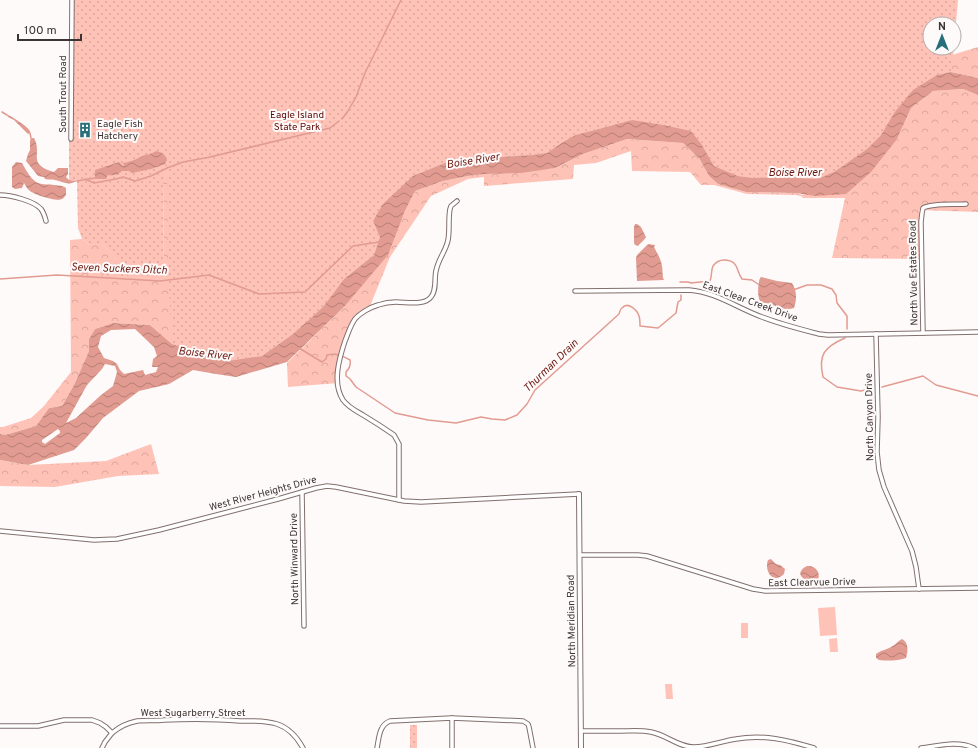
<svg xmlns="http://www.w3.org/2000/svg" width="978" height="748" font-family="Overpass,sans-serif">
<defs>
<pattern id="forest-crowns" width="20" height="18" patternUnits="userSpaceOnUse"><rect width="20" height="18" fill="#ffc2b7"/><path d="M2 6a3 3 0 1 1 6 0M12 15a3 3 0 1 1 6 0" fill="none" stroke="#dba79e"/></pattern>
<pattern id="park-dots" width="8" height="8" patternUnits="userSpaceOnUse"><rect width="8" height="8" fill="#ffc2b7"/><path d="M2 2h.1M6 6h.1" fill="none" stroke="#dba79e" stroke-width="1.8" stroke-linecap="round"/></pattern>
<pattern id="water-waves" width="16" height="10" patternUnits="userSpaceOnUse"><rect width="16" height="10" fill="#e19b90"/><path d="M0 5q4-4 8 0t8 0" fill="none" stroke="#b87f76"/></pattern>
</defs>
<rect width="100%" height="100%" fill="#fefafa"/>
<!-- grass -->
<g fill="#ffc2b7">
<polygon points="835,607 837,635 820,636 818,608"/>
<rect x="741" y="623" width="7" height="15"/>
<polygon points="837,638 838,652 830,652 829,639"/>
<polygon points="665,684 672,684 673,699 666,699"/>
</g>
<!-- forest -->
<g fill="url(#forest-crowns)">
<path d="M387,0H412L377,74L424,143L452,138L533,130L587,123L631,115L643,114L667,120L741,132L852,121L855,116L892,88L915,69L946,58L955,54L978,47V78L951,72L937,75L913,90L894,113L881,135L867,149L834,172L817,179L782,177L753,178L738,176L714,166L702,145L691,131L663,125L632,120L576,135L563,142L547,153L532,155L452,160L413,176L383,204L373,221L380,237L374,255L344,279L323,307L293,334L262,356L227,361L207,356L172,344L150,325L113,323L95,329L89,339V351L74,385L62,406L49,408L36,426L5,435L0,434V427H3L31,418L44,406L71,372L70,240L82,239L90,245H103L127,269L148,273L164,264L163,180L146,181L140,185H86V176H92L96,179H105L108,175C113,177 118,175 122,171H129L132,172L151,169L165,164L168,154L185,148L177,124L174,104L270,91L339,127L301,177L262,187L229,175L195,186L229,264L299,272L372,195L389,174L354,162L344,142L375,125L348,71Z"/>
<polygon points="963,89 978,95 978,212 919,210 919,259 832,258 845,198 803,198 801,196 796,195 747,194 714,185 701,185 690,172 632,171 631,151 596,163 574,165 573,179 484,186 484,177 468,179 431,196 390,257 370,306 359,312 351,321 341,354 338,383 288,387 287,363 344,307 404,213 415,191 443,181 468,176 485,174 555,168 583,154 627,139 683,143 699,158 709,176 718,184 746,192 796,193 803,195 897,139 911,108 933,91"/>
<polygon points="151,444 159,474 118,476 55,487 0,486 0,460 28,465 106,461"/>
</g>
<!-- park -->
<g fill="url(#park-dots)">
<polygon points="73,0 958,0 954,45 954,24 930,24 930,48 954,48 951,72 937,75 894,113 881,135 867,149 834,172 817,179 782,177 753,178 738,176 714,166 702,145 632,120 593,130 563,142 547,153 532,155 452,160 413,176 373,221 380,237 374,255 344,279 323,307 293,334 262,356 227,361 207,356 172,344 168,268 167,160 165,164 163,180 164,264 148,273 126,269 103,245 90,245 82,239 78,228 77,181 69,180 69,137 72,137"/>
<rect x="410" y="725" width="7" height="23"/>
</g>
<!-- water -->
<g fill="url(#water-waves)" fill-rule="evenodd">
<path d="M951,72L978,78V95L963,89L933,91L911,108L897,139L871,172L846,194L816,196L796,193L746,192L718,184L709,176L699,158L683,143L627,139L583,154L555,168L521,173L485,174L468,176L443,181L415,191L404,213L388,255L344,307L287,362L236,377L216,374L193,370L169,384L139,391L103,418L86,438L74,450L28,465L0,460V434L5,435L36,426L49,408L62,406L74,385L89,351V339L95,329L113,323L150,325L172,344L207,356L227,361L262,356L293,334L323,307L344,279L374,255L380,237L373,221L383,204L413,176L452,160L532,155L547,153L563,142L576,135L632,120L663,125L691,131L702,145L714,166L738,176L753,178L782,177L817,179L834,172L867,149L881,135L894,113L913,90L937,75ZM135,329L154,347L157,356L153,359L152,367H158L156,372L145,375L143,370L124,374L120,370L117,364L113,361L104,358L98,347L101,336L111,330ZM105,364L115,366L117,372L113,386L101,395L76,418L66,423L87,385L102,369ZM58,429L60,431V433L45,444L42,442V440Z"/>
<path d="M7,115C12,116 28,127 30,131V133L28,134L14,120L8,117Z"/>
<path d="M31,138H34C43,154 26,164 54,172L58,168H68V174L66,177L69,180L77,181C68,186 64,182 55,180C52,179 49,180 45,179L44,177L38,176L26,161L28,154L30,150V141Z"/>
<path d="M156,151C162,152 165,154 167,160L165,164L151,169L132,173L129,171H122C118,175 113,176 108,175L105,179H96L95,178V170L119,162L123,166H124L123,163C131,162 136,159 143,156C148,154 152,154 156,151Z"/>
<path d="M16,162L22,163C26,170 31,180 38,183C43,185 49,184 54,185C59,186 62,185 66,188V195C65,196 63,199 62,199C57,202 35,195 30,191C27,189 26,186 24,183L22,188L15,189L12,187V167Z"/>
<path d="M635,224H637L641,227L646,237C644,241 641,242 638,246L635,245L634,243V227Z"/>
<path d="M649,244L655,245L654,247C657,253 661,259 662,266C663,271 662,276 664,280L637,281L636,258L637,255L647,245Z"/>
<path d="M761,277L777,281L792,283C797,291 797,299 794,308C787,311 779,307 772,305C768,303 763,304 760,301C757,296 758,283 760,278Z"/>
<path d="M771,559L776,564L780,565L785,569L784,574C773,585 764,571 768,560Z"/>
<path d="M807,566C815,565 821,572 818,580C807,584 791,574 807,566Z"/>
<path d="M902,639C909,642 908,652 906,658C897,661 888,661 879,660L876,658V654C881,650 886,650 891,647C895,645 898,641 902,639Z"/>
</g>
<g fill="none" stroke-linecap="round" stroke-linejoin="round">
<!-- stream -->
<g stroke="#e19b90" stroke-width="1.5">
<polyline points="2,112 7,115"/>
<polyline points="342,119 348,111 356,97 365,73 401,0"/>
<polyline points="30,133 31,138"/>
<polyline points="85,179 94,183 116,179 123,177 135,181 151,176 167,168 183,162 210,157 330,128 339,121"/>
<polyline points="77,181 95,178"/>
<polyline points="0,279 57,275 160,281 209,275 259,294 305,292 353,246 379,242"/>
<path d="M680,282H688L691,283L710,281C712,276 711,270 713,266C716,262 720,260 724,260C739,260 736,271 742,279L752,280L758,284"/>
<polyline points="794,289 796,289 807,285 821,285 832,289 836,295 837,303 847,316 847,329"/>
<path d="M845,338C824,347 818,355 823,377L837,387L861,391L869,389"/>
<path d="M299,348L322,362L326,359L327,355C336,353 341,355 350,360C351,365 350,368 346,372V376L350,379L356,387L395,413L428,420L456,423L481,417L492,419L505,420L517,415L527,404L535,390L619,314C619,314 621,308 622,308C628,301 637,310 639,316C640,319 640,323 640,326L658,328L676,313L678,302L681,300V295"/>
<polyline points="882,387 923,376 936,385 978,396"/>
</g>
<!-- minor casing -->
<g stroke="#81706d" stroke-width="5.5">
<g id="minor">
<polyline points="71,139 72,0"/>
<path d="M0,195C11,195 34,201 41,209C44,213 45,217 46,221"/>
<path d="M575,291L689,290C716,292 737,308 762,317C780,324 800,329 819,334L828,335L978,332"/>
<path d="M923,333L921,222L922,213L923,208C933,203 954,205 966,204"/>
<polyline points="876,334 878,417 877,452 879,470 884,487 912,551 916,567 919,589"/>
<polyline points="302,492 304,626"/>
<path d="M399,500V444L394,435C384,428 373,421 363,415C356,411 348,407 343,400C332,383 339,359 345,341C348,334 350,326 355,319C360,313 371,307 378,305C384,303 391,302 396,302C407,302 424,306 431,297C437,290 434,279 436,271C438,259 446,251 448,240C450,230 448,219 450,209L451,206L457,201"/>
<polyline points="0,531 94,540 117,539 159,530 278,499 316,488 327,486 336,487 404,501 421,502 579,494"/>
<polyline points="580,555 638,555 647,556 753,589 765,591 978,588"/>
<polyline points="452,718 452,748"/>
<path d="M0,726H38L64,720H92L100,723L106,727L112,733C119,727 127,723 137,721C145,720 155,721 164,720C190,719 215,719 240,721C252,721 265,720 277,724C289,728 297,737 303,748"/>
<path d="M581,731C594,731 608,731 621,731C631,731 641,730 651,732C667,735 678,747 694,747C708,747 722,741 736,739C763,734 788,740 814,748"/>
<polyline points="102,748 105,742 112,733"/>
<path d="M377,748C379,738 379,725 390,721L452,718L523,721L528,724L529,727L533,748"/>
<path d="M921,748C938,746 957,740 974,748"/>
</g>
</g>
<!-- tertiary casing -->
<g stroke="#81706d" stroke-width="6">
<polyline id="tertiary" points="579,494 581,748"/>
</g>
<!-- minor -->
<use href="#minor" stroke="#fff" stroke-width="3.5"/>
<!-- tertiary -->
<use href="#tertiary" stroke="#fff" stroke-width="4"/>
</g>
<!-- icons -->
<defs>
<g id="building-bare" transform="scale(1.2)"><path d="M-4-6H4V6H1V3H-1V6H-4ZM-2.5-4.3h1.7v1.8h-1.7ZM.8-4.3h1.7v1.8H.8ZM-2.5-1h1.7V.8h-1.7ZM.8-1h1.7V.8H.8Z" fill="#276f7a" stroke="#fefafa" stroke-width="2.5" paint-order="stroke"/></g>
</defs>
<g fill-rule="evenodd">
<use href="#building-bare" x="85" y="130"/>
</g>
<g text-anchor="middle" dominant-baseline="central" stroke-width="4" stroke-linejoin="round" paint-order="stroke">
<!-- street labels -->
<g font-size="10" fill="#3c3433" stroke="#fefafa">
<text transform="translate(63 94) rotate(-90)">South Trout Road</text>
<text transform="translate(914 273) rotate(-91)">North Vue Estates Road</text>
<text transform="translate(750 302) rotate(20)">East Clear Creek Drive</text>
<text transform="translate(870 417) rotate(-91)">North Canyon Drive</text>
<text transform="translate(263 494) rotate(-15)">West River Heights Drive</text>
<text transform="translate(295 559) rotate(-91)">North Winward Drive</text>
<text transform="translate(812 583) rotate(-1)">East Clearvue Drive</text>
<text transform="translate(572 621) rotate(-91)">North Meridian Road</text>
<text x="193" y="713">West Sugarberry Street</text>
</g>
<!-- park labels -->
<g font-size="10" fill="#5c0804" stroke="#fefafa">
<text x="297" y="115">Eagle Island<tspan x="297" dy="12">State Park</tspan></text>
</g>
<!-- poi labels -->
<g font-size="10" fill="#3c3433" stroke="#fefafa" text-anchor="start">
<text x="97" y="124">Eagle Fish<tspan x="97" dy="12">Hatchery</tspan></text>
</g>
<!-- water labels -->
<g font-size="11" font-style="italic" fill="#6c1b13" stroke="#fefafa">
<text transform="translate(473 161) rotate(-9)">Boise River</text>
<text x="795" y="173">Boise River</text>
<text transform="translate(119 269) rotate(2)">Seven Suckers Ditch</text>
<text transform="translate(205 354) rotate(6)">Boise River</text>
<text transform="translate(551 366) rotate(-44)">Thurman Drain</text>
</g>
</g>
<!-- north arrow -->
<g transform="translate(942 36)"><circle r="19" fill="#fefafa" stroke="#b0abaa"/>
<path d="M0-3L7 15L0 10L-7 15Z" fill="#276f7a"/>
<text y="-6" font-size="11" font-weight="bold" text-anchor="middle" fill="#3c3433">N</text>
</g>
<!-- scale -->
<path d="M18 34v6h63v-6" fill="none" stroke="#3c3433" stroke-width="2"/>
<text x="24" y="34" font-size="12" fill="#3c3433" stroke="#fefafa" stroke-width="3" paint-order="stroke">100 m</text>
</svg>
